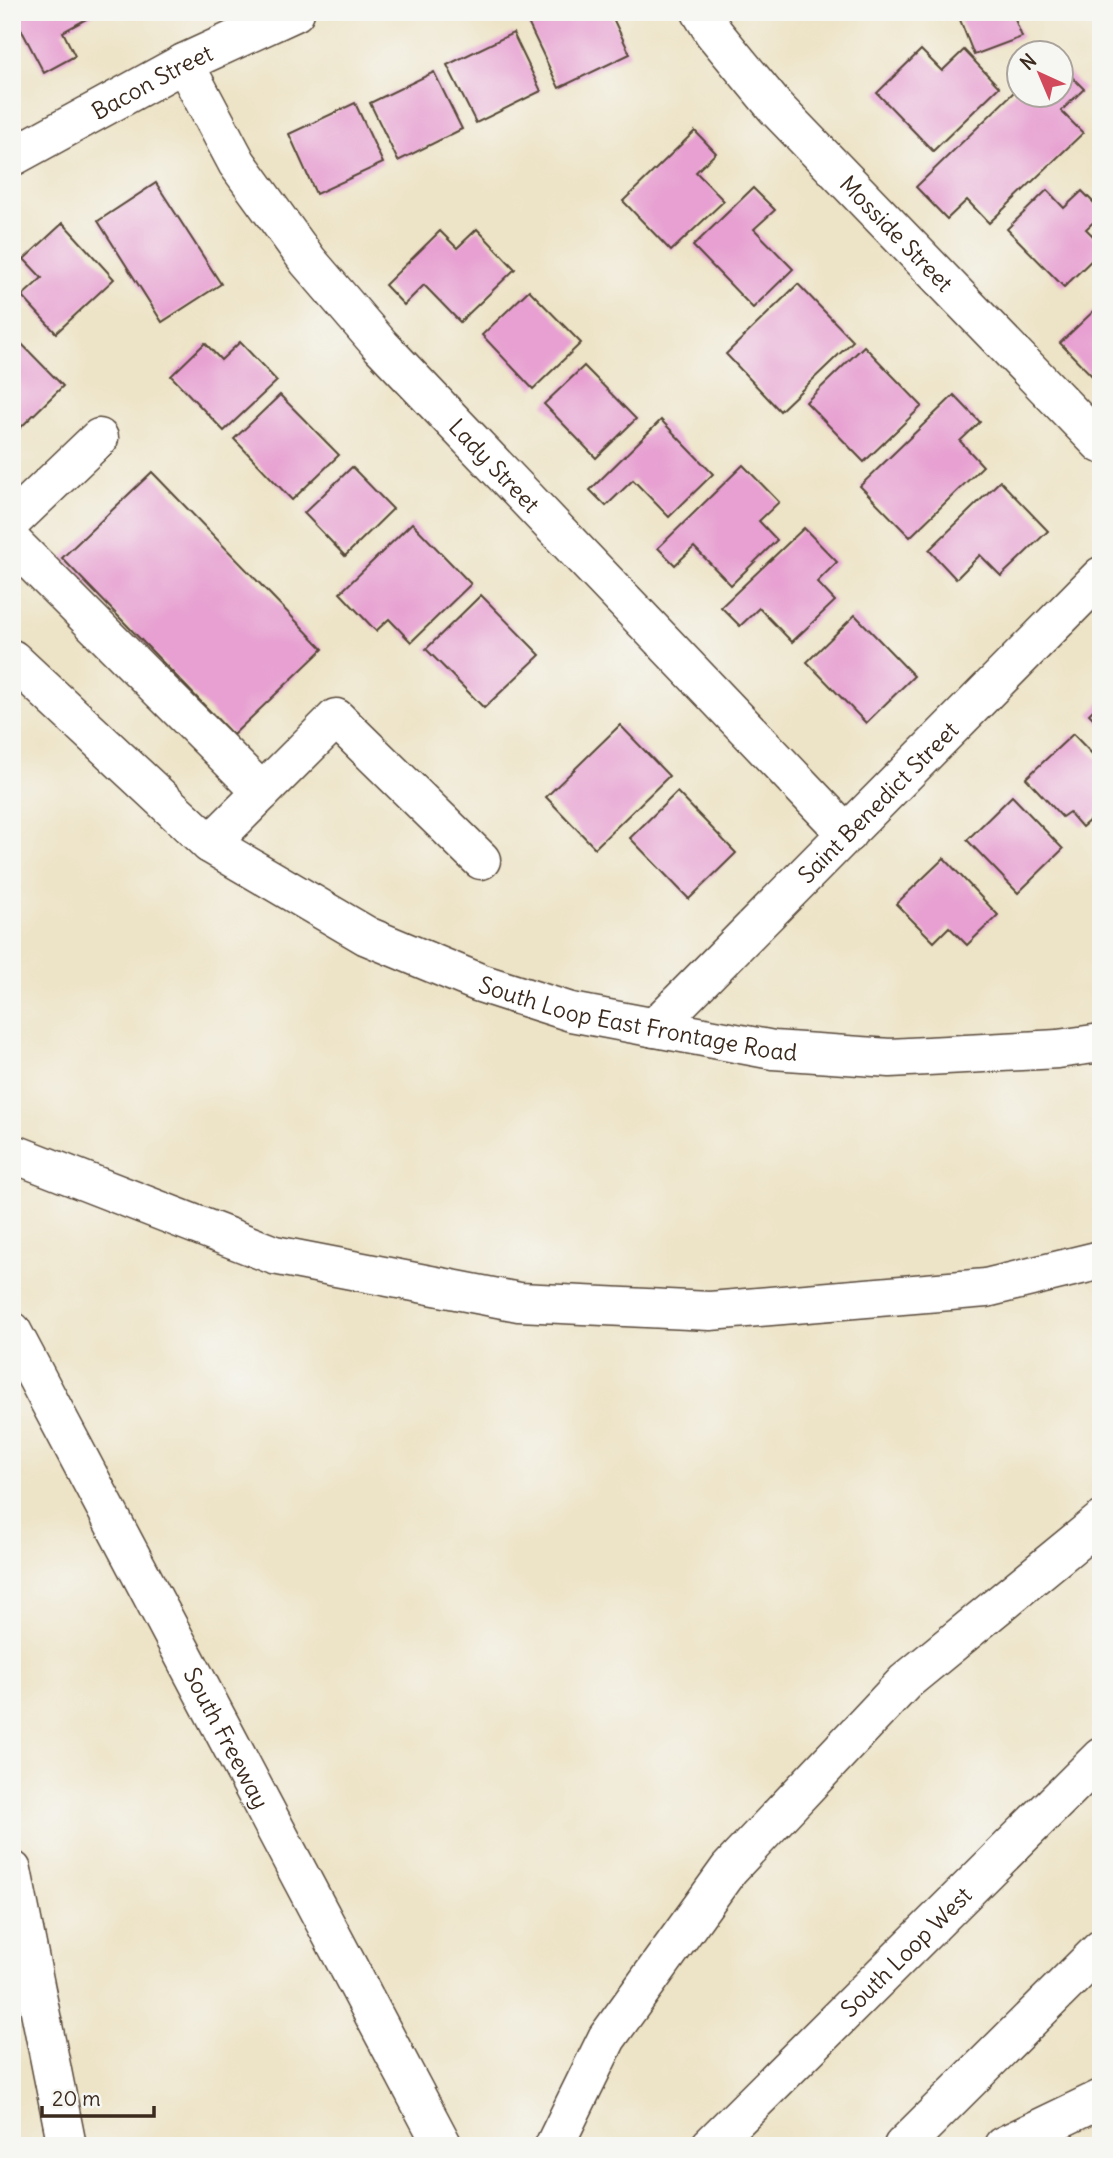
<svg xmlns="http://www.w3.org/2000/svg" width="1113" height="2158" font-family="Delius,sans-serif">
<rect width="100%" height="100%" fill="#f6f6f2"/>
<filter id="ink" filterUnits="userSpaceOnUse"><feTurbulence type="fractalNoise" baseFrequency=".0143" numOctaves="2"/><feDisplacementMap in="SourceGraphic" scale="14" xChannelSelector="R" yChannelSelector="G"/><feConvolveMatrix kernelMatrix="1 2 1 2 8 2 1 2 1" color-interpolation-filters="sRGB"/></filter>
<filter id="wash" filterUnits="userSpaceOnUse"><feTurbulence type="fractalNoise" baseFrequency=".00686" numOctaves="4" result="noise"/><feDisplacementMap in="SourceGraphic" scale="28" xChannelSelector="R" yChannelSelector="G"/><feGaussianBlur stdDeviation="1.57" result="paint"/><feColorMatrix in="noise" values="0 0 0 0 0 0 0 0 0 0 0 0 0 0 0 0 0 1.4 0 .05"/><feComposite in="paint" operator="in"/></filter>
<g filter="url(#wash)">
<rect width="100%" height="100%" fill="#ede3c6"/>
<g id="blocks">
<!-- building -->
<g fill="#e7a0d1">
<polygon points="12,12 99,12 63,32 75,56 44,73"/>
<polygon points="523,12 610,12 630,54 559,88"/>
<polygon points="957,12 1012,12 1022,37 974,55"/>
<polygon points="513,33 541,91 476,123 447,65"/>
<polygon points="921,50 942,71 964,50 999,87 933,151 877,93"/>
<polygon points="1060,65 1084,89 1061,111 1083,133 989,223 967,200 947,219 916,187 1018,88 1018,94 1060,94"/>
<polygon points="434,72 462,129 398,161 370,103"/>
<polygon points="355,103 383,163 316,194 289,134"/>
<polygon points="695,131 716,153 696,172 724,201 671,251 623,201"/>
<polygon points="156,183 221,284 162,322 98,221"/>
<polygon points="753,188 775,210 754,229 793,269 753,308 693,246"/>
<polygon points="1047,190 1064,208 1082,191 1101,210 1101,215 1086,229 1101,244 1101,251 1064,287 1007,229"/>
<polygon points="63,223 114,279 56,333 22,296 42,278 24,259"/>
<polygon points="477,229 515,269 460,322 424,285 404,305 385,285 440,231 457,248"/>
<polygon points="798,284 853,341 780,411 726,354"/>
<polygon points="529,290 581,343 533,389 482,335"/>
<polygon points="1101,304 1101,378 1097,381 1060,343"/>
<polygon points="12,334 63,386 12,436"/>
<polygon points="240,342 277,381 224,431 171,376 205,343 221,360"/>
<polygon points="864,346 922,406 864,462 806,402"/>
<polygon points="584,366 636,419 596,458 544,404"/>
<polygon points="280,395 339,455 292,500 234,439"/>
<polygon points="954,395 980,422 960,441 983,466 910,537 860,486"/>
<polygon points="661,420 713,474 669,517 633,480 606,506 590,490"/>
<polygon points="743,465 779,502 759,521 777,540 731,585 694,547 675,565 658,548"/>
<polygon points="352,467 393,509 345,556 304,513"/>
<polygon points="152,472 323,649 233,735 62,558"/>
<polygon points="1000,481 1048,531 1001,576 980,555 956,579 929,550"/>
<polygon points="412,523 471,584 411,642 389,619 376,631 340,593"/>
<polygon points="804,528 837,562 817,582 835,601 792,642 759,608 740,626 721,607"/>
<polygon points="481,595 540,655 484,708 426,649"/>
<polygon points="855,615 914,676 866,723 807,662"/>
<polygon points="1101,702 1101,726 1089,714"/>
<polygon points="620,725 669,776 595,848 546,797"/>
<polygon points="1073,734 1101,763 1101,810 1082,827 1069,812 1062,817 1026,778"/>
<polygon points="677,792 736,853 689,899 630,838"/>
<polygon points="1012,796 1063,849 1018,893 967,840"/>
<polygon points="944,858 998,915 967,945 949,927 934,942 896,904"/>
</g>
</g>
</g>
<g filter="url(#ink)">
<use href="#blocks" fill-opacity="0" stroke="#564637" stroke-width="2"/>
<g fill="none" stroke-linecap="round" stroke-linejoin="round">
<!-- minor casing -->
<g stroke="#564637" stroke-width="41">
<g id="minor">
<path id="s1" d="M701,12L714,33L775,107L1101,444"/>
<path id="s2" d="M184,63L237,163L308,261L381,346L847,834"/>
<path id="s3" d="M12,157L184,63L295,12"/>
<polyline points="12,521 99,438"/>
<polyline points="12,542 262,792"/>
<polyline points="210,844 336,718 481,860"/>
<path id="s4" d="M654,1028L1101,576"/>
</g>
</g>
<!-- major casing -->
<g stroke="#564637" stroke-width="41">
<g id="major">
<path id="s5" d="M12,659L210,844L367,936L480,983L571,1012L773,1050L890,1058L1058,1049L1101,1043"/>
</g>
</g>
<!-- highway casing -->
<g stroke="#564637" stroke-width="41">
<g id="highway">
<polyline points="12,1153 274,1255 519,1302 710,1311 986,1288 1101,1260"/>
<path id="s6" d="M12,1331L443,2146"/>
<polyline points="12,1870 67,2146"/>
<polyline points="554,2146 607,2038 729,1869 905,1682 1101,1521"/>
<path id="s7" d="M710,2146L1101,1757"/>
<polyline points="903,2146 1101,1949"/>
<polyline points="1003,2146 1101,2099"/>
</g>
</g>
<!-- minor -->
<use href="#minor" stroke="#fff" stroke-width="38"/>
<!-- major -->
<use href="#major" stroke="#fff" stroke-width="38"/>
<!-- highway -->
<use href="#highway" stroke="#fff" stroke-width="38"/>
</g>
</g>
<g text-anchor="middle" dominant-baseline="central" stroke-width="7" stroke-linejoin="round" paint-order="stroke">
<!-- street labels -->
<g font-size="23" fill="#3b2a1e" stroke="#f6f6f2">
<text stroke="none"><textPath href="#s3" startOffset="159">Bacon Street</textPath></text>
<text stroke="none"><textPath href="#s1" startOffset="296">Mosside Street</textPath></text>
<text stroke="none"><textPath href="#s2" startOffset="511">Lady Street</textPath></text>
<text stroke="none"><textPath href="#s4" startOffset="318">Saint Benedict Street</textPath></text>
<text stroke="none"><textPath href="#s5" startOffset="738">South Loop East Frontage Road</textPath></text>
<text stroke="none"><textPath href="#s6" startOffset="460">South Freeway</textPath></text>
<text stroke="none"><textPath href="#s7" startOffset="276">South Loop West</textPath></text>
</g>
</g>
<!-- margin -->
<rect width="1113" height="2158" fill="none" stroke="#f6f6f2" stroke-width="42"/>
<!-- north arrow -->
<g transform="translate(1040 74) rotate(316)"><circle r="33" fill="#f6f6f2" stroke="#aba49d" stroke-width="2"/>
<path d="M0-5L12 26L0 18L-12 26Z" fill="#d1495b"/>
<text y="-10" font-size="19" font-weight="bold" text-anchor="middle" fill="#3b2a1e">N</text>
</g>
<!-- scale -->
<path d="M42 2106v10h112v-10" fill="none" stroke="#3b2a1e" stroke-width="3.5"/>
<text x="52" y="2106" font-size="21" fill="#3b2a1e" stroke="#f6f6f2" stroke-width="5" paint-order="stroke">20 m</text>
</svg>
